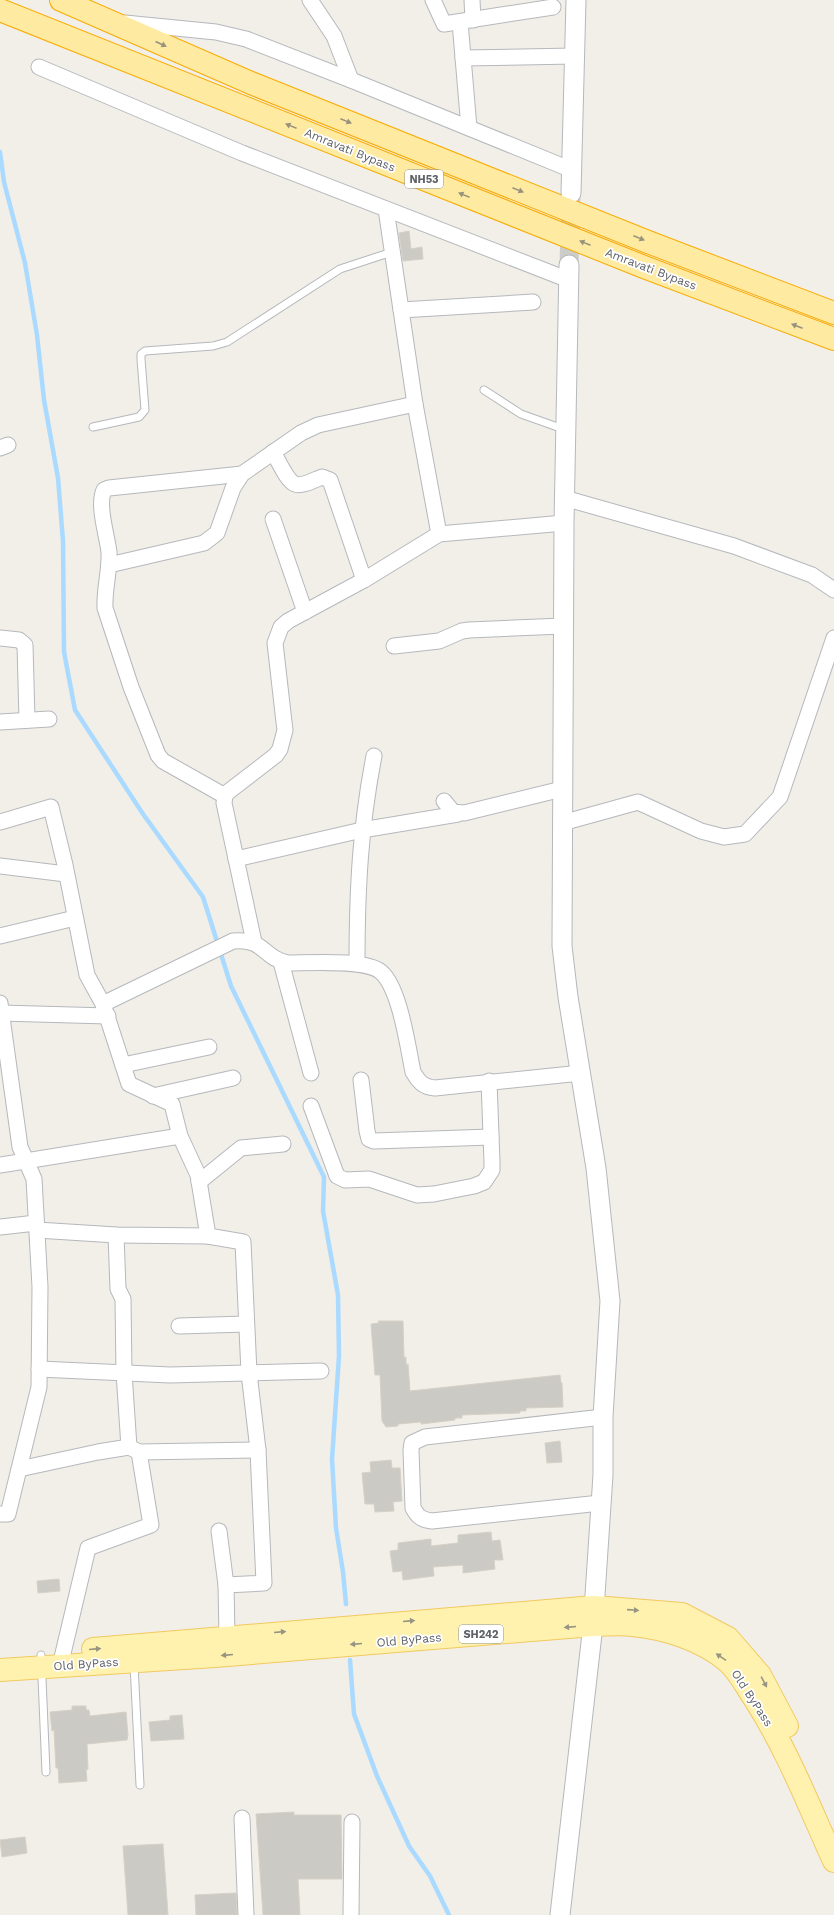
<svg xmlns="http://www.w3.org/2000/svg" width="834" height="1915" font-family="'Work Sans',sans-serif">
<rect width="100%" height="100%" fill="#f1efe8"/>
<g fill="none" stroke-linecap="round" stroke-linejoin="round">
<!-- stream -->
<g stroke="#aadaff" stroke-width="4.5">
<polyline points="0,152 4,182 25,263 37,335 44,400 58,478 63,541 64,652 75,710 143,814 203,897 231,986 324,1177 323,1211 338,1295 339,1356 332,1459 336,1528 343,1572 346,1604"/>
<polyline points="350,1660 354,1714 377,1776 409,1846 430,1876 449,1915"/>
</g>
</g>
<!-- building -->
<g fill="#cccac5" stroke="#d6d1c6">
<polygon points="409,231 411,249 422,247 423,259 403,261 399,233"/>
<polygon points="378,1321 403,1321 404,1358 406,1357 406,1365 408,1364 410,1391 560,1375 561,1383 562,1383 563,1407 526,1408 526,1411 520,1411 520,1413 462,1415 462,1418 455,1418 455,1420 421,1424 421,1422 398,1424 398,1426 386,1427 382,1421 380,1375 375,1375 371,1324 379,1323"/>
<polygon points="560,1441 562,1462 547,1463 545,1443"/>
<polygon points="391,1460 392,1468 400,1468 402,1501 393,1502 394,1511 375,1512 374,1504 365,1504 362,1473 371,1472 370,1462"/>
<polygon points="491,1532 492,1541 500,1540 503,1560 494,1560 495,1569 463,1573 463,1565 433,1567 434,1576 403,1580 402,1571 393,1572 390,1551 398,1550 398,1543 431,1539 431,1546 458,1543 458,1535"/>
<polygon points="59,1579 60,1591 38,1593 37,1581"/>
<polygon points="72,1706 86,1706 86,1710 89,1710 90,1716 126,1712 128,1735 127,1740 87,1744 88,1769 86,1770 87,1781 59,1783 58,1768 56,1768 54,1730 52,1731 50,1712 72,1710"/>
<polygon points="182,1715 184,1739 151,1741 149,1722 170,1720 170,1716"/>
<polygon points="294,1812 294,1815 341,1815 342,1879 298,1879 300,1915 263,1915 256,1814"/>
<polygon points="25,1837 27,1853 2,1857 0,1840"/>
<polygon points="163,1844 168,1915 128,1915 123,1846"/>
<polygon points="236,1893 237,1915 196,1915 195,1895"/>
</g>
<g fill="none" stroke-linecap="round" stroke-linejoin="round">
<!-- tertiary-tunnel -->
<polyline stroke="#ccccc8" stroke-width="19" stroke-dasharray="19 10" stroke-linecap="butt" points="569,265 571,196"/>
<!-- service casing -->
<g stroke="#b5b8bc" stroke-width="9">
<g id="service">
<polyline points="484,390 521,414 566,430"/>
<polyline points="93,427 139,417 145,410 141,359 141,354 145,351 213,346 227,342 340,269 392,252"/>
<polyline points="41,1655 46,1772"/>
<polyline points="134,1664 140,1785"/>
</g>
</g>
<!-- minor casing -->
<g stroke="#b5b8bc" stroke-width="17">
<g id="minor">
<polyline points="310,0 334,36 351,80"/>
<polyline points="433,0 444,24 553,7"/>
<polyline points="472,0 473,20"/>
<polyline points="460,22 469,128"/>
<polyline points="125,23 216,32 246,39 351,80 572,170"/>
<polyline points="463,58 574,56"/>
<polyline points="39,67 242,153 569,280"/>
<polyline points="386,209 415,404 439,534"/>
<polyline points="401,310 533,302"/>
<polyline points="0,448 8,445"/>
<path d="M273,452C278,460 287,481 295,484C302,487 316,479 322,477L330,480L364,580"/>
<polyline points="564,498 734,546 812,575 834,590"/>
<polyline points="273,519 305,612"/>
<polyline points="109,565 204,543 217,533 233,488 242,474 301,433 318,425 415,404"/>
<polyline points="0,638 19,640 25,645 27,720"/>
<polyline points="394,646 439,641 462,631 469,630 563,626"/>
<polyline points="0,722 49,719"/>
<path d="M225,796L163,761L158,755L131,687L105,608C104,589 110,571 109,552C107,535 97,505 104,490L109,488L242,474"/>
<polyline points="444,801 453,812 464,813 562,789"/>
<polyline points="0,822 51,807 65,865 87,975 103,1004 129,1084 172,1104 180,1136 198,1175 208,1236 243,1242 249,1373 258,1450 264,1583 226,1585"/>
<polyline points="562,823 638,802 701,831 724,837 745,834 780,797 834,638"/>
<polyline points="236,859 362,830 458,814"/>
<polyline points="0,866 66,874"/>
<polyline points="0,936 75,918"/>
<polyline points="254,942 224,803 225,796 228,792 276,755 280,749 285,730 284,722 275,643 281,627 288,621 364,580 439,534 564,523"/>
<polyline points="281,962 311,1073"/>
<path d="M357,964C357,891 360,828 374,756"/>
<polyline points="0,1003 20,1147 34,1179 40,1287 39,1387 8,1514 0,1514"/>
<path d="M103,1004L233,941C265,938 262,958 288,963C309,963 366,959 381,972C400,988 408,1048 413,1072C419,1082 423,1087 435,1088L581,1073"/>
<polyline points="0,1013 108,1016"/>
<polyline points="123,1065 209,1047"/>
<polyline points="361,1080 367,1131 369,1139 374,1141 491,1137"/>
<polyline points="153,1096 233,1078"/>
<polyline points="311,1106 337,1176 345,1180 369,1179 417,1195 434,1194 474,1186 484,1182 492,1170 492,1162 489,1081"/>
<polyline points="0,1165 180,1136"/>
<polyline points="199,1182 241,1148 283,1144"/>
<polyline points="0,1227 36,1223"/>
<polyline points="37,1230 116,1235 208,1236"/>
<polyline points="179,1326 246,1324"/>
<polyline points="39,1369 170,1375 321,1371"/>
<polyline points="139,1452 258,1450"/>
<polyline points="19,1469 98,1452 129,1447"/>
<path d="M600,1503L432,1521C422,1520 418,1517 413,1508L411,1450L412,1443L425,1437L603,1417"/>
<polyline points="219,1531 226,1585 227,1637"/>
<polyline points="60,1666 88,1548 151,1525 139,1452 129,1447 124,1373 123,1299 118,1289 116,1235"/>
<polyline points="242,1818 246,1915"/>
<polyline points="351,1915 352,1822"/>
</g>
</g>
<!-- tertiary casing -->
<g stroke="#b5b8bc" stroke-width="21">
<g id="tertiary">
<polyline points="571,193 576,0"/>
<polyline points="560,1915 593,1625 603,1475 603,1417 610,1301 596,1168 568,997 562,946 564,523 569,265"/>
</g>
</g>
<!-- primary casing -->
<g stroke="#f2c960" stroke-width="24">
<g id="primary">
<polyline points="93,1649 594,1607 682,1614 728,1638 760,1675 787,1726"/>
<path d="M0,1670L215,1656L593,1625C606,1625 619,1623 632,1625C665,1628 702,1640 727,1661C738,1670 746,1686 754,1698C787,1749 809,1806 834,1861"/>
</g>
</g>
<!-- trunk casing -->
<g stroke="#f9ab00" stroke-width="24">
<g id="trunk">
<polyline points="61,0 251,83 648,242 834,313"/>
<polyline points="0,10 644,267 834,339"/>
</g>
</g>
<!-- service -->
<use href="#service" stroke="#fff" stroke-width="7"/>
<!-- minor -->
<use href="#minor" stroke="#fff" stroke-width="15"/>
<!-- tertiary -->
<use href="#tertiary" stroke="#fff" stroke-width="19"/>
<!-- primary -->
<use href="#primary" stroke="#fff2af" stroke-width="22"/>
<!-- trunk -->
<use href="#trunk" stroke="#feeaa1" stroke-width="22"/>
</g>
<!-- one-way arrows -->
<defs><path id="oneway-solid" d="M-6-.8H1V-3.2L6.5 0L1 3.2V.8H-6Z"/></defs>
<g fill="#97927c">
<use href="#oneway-solid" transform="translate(161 44) rotate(24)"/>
<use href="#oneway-solid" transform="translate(346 121) rotate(22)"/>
<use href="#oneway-solid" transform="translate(291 126) rotate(-158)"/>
<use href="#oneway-solid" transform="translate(518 190) rotate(22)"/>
<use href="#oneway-solid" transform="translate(464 195) rotate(-158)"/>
<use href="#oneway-solid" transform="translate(639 238) rotate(22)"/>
<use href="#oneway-solid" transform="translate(585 243) rotate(-158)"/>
<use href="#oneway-solid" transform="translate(797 326) rotate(-159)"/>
</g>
<g fill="#979581">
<use href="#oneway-solid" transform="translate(633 1610) rotate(4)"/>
<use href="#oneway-solid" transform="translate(409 1621) rotate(-5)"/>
<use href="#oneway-solid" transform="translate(570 1627) rotate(175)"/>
<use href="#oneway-solid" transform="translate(280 1632) rotate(-5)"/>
<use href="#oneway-solid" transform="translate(356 1644) rotate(175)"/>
<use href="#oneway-solid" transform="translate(95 1649) rotate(-5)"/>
<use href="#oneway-solid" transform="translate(227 1655) rotate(175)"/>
<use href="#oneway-solid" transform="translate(721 1657) rotate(-146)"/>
<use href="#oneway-solid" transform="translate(764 1682) rotate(62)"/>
</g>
<g text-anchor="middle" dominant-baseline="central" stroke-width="3.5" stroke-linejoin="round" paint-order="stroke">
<!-- shield labels -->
<g fill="#fff" stroke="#8f9295" stroke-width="1">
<rect x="405" y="170" width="38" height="18" rx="3"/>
<rect x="459" y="1625" width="44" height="18" rx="3"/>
</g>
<g font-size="11" font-weight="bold" fill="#5f6368">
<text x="424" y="179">NH53</text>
<text x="481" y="1634">SH242</text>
</g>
<!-- street labels -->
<g font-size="12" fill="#5f6368" stroke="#fff">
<text transform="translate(350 150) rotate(22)">Amravati Bypass</text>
<text transform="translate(651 269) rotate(21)">Amravati Bypass</text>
<text transform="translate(409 1640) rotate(-5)">Old ByPass</text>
<text transform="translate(86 1664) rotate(-4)">Old ByPass</text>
<text transform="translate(752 1698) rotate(57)">Old ByPass</text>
</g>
</g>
</svg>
